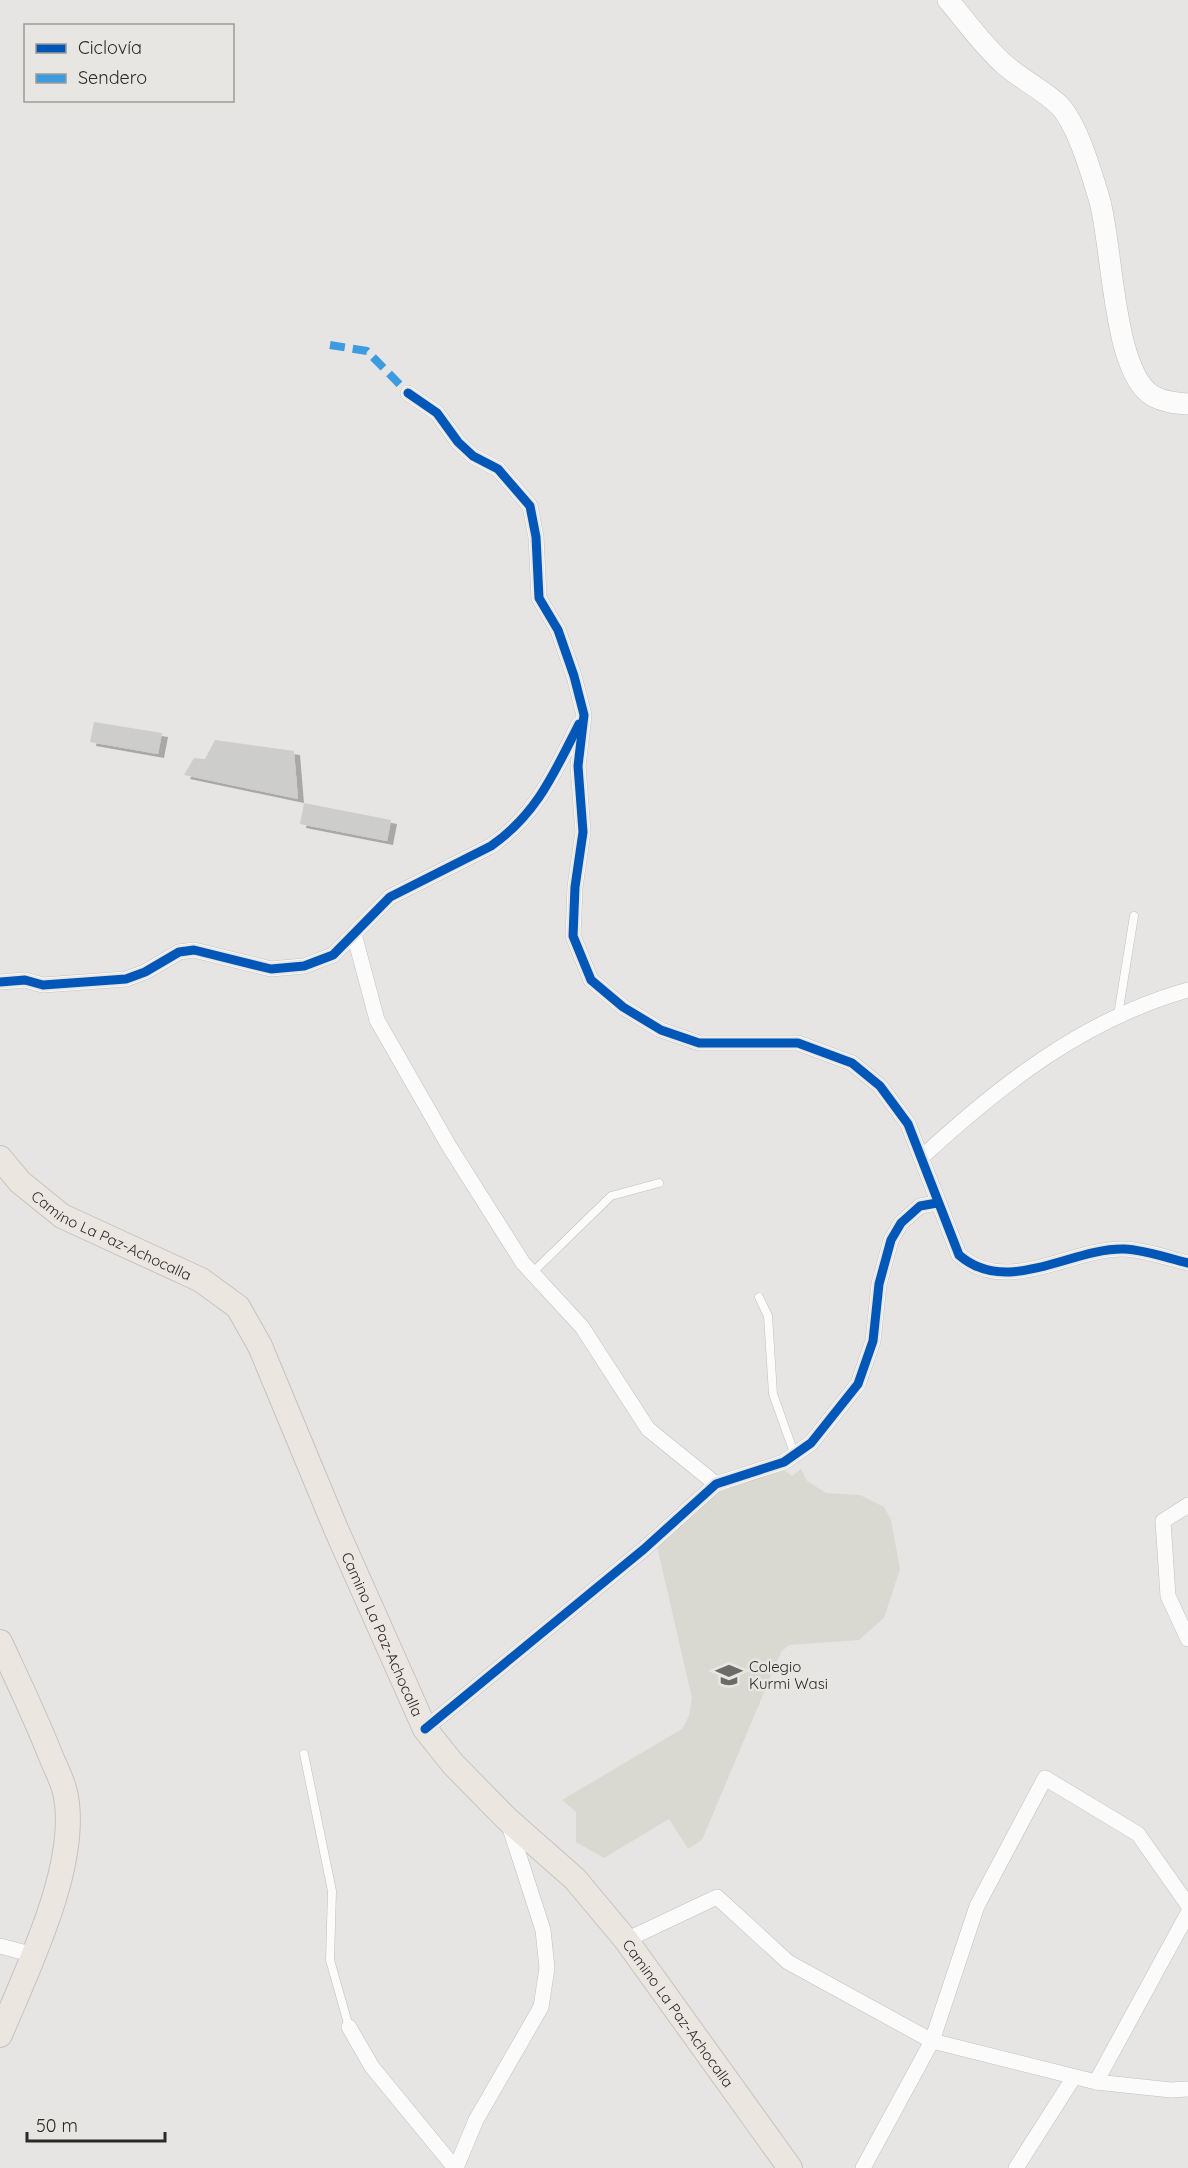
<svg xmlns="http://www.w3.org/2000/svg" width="1188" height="2168" font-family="Quicksand,sans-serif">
<defs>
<filter id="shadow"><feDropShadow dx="6" dy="4" stdDeviation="0" flood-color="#0004"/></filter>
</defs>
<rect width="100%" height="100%" fill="#e6e5e3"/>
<!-- built -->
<polygon fill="#d9d9d1" points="783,1469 792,1476 801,1469 807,1481 826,1493 860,1495 884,1507 891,1520 900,1569 884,1618 859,1640 789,1645 781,1652 702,1840 688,1849 669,1819 604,1858 576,1842 576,1812 562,1800 682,1729 689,1716 692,1698 657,1546 719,1492"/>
<!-- building -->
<g fill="#cdcdcb" filter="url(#shadow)">
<polygon points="94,722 162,733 158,754 90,742"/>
<polygon points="215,740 294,751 298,799 184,775 194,758 205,759"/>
<polygon points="304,803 391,820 387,841 300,824"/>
</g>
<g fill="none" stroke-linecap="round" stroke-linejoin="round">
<!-- lane casing -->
<g stroke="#c0c0be" stroke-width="9">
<g id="lane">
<polyline points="1118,1015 1134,916"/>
<polyline points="532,1273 611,1196 659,1183"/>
<polyline points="759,1297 768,1316 773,1394 793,1450 790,1457"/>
<polyline points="304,1754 332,1891 330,1960 349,2027"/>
</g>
</g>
<!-- street casing -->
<g stroke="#c0c0be" stroke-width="16">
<g id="street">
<path d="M408,393L437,413L458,442L473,456L498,469L530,506L536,537L539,598L558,630L574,676L584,715L578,766L583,832L575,887L573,936L591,980L623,1007L661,1030L699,1043H798L852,1063L880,1086L908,1124L959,1255C1007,1297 1070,1248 1124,1249C1146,1250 1167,1258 1188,1263"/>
<polyline points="354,934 377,1020 449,1146 523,1263 582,1327 648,1429 716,1484"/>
<path d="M0,982L25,980L43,985L126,979L145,972L179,952L194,950L271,969L304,966L333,955L390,897L491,846C537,814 554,773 579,724"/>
<path d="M922,1157C1000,1085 1084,1019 1188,990"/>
<polyline points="1188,1505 1163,1521 1168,1596 1188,1639"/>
<polyline points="425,1729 644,1549 716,1484 784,1462 811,1443 858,1384 873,1341 879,1284 891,1240 901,1223 920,1206 937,1203"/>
<polyline points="626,1940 717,1897 788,1962 932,2041 1096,2082 1171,2090 1188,2089"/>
<polyline points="0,1946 34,1955"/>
<polyline points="349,2027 372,2067 455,2168"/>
<polyline points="1096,2082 1188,1913"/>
<polyline points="456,2168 476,2120 541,2007 547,1968 543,1930 508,1822"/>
<polyline points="863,2168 932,2041 977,1906 1045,1778 1138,1834 1188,1905"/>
<polyline points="1016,2168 1074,2077"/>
</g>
</g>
<!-- secondary casing -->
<g stroke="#c0c0be" stroke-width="22">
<path id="secondary" d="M948,0C966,21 984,47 1005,65C1022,80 1044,90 1060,106C1078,126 1091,172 1099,198C1113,244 1112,372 1153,396C1164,402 1175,403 1188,404"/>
</g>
<!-- primary casing -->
<g stroke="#c4c3c2" stroke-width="26">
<g id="primary">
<path id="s1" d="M0,1158L20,1182L62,1216L201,1280L238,1307L260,1346L336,1529L425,1729L453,1764L507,1819L575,1879L626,1940L790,2168"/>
<path d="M0,1642C17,1679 35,1716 50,1754C55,1767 62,1779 65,1792C81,1862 27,1970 0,2035"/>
</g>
</g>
<!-- lane -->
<use href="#lane" stroke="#fbfbfb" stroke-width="8"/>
<!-- street -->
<use href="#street" stroke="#fbfbfb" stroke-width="15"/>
<!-- secondary -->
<use href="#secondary" stroke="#fbfbfb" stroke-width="21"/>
<!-- primary -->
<use href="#primary" stroke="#ebe6df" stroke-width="24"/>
<!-- quiet -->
<polyline stroke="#3d9ce0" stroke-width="8" stroke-dasharray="15 8" stroke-linecap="butt" points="330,345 367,351 408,393"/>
<!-- cycleway casing -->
<g stroke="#e7e6e2" stroke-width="13">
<g id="cycleway">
<path d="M408,393L437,413L458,442L473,456L498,469L530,506L536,537L539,598L558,630L574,676L584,715L578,766L583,832L575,887L573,936L591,980L623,1007L661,1030L699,1043H798L852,1063L880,1086L908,1124L959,1255C1007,1297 1070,1248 1124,1249C1146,1250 1167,1258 1188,1263"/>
<path d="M0,982L25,980L43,985L126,979L145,972L179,952L194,950L271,969L304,966L333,955L390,897L491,846C537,814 554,773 579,724"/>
<polyline points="425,1729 644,1549 716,1484 784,1462 811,1443 858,1384 873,1341 879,1284 891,1240 901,1223 920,1206 937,1203"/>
</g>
</g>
<!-- cycleway -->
<use href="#cycleway" stroke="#0057b8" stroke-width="9"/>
</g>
<!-- icons -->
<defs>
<g id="school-bare" transform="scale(2.07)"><path d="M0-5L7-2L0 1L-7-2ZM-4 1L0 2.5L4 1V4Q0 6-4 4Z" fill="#6c6b69" stroke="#e7e6e2" stroke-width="2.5" paint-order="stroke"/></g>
</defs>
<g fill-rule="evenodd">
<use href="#school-bare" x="729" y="1675"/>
</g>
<g text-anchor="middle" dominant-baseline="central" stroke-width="5" stroke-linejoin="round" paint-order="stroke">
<!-- street labels -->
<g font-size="15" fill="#2a2a28" stroke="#e7e6e2">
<text stroke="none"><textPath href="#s1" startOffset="138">Camino La Paz-Achocalla</textPath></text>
<text stroke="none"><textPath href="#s1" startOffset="642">Camino La Paz-Achocalla</textPath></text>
<text stroke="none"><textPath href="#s1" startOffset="1128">Camino La Paz-Achocalla</textPath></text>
</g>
<!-- poi labels -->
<g font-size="15" fill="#2a2a28" stroke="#e7e6e2" text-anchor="start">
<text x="749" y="1666">Colegio<tspan x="749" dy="17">Kurmi Wasi</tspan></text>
</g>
</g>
<!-- legend -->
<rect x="24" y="24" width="210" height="78" fill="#e7e6e2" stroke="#9b9b98" stroke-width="1.5"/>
<rect x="36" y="44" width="30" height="9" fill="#0057b8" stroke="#9b9b98" stroke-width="1.5"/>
<text x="78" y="54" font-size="18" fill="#2a2a28">Ciclovía</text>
<rect x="36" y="74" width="30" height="9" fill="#3d9ce0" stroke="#9b9b98" stroke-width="1.5"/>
<text x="78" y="84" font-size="18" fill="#2a2a28">Sendero</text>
<!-- scale -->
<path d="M27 2132v9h138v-9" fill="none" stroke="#2a2a28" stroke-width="3"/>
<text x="36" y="2132" font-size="18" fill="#2a2a28" stroke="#e7e6e2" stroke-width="4.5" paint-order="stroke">50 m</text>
</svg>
